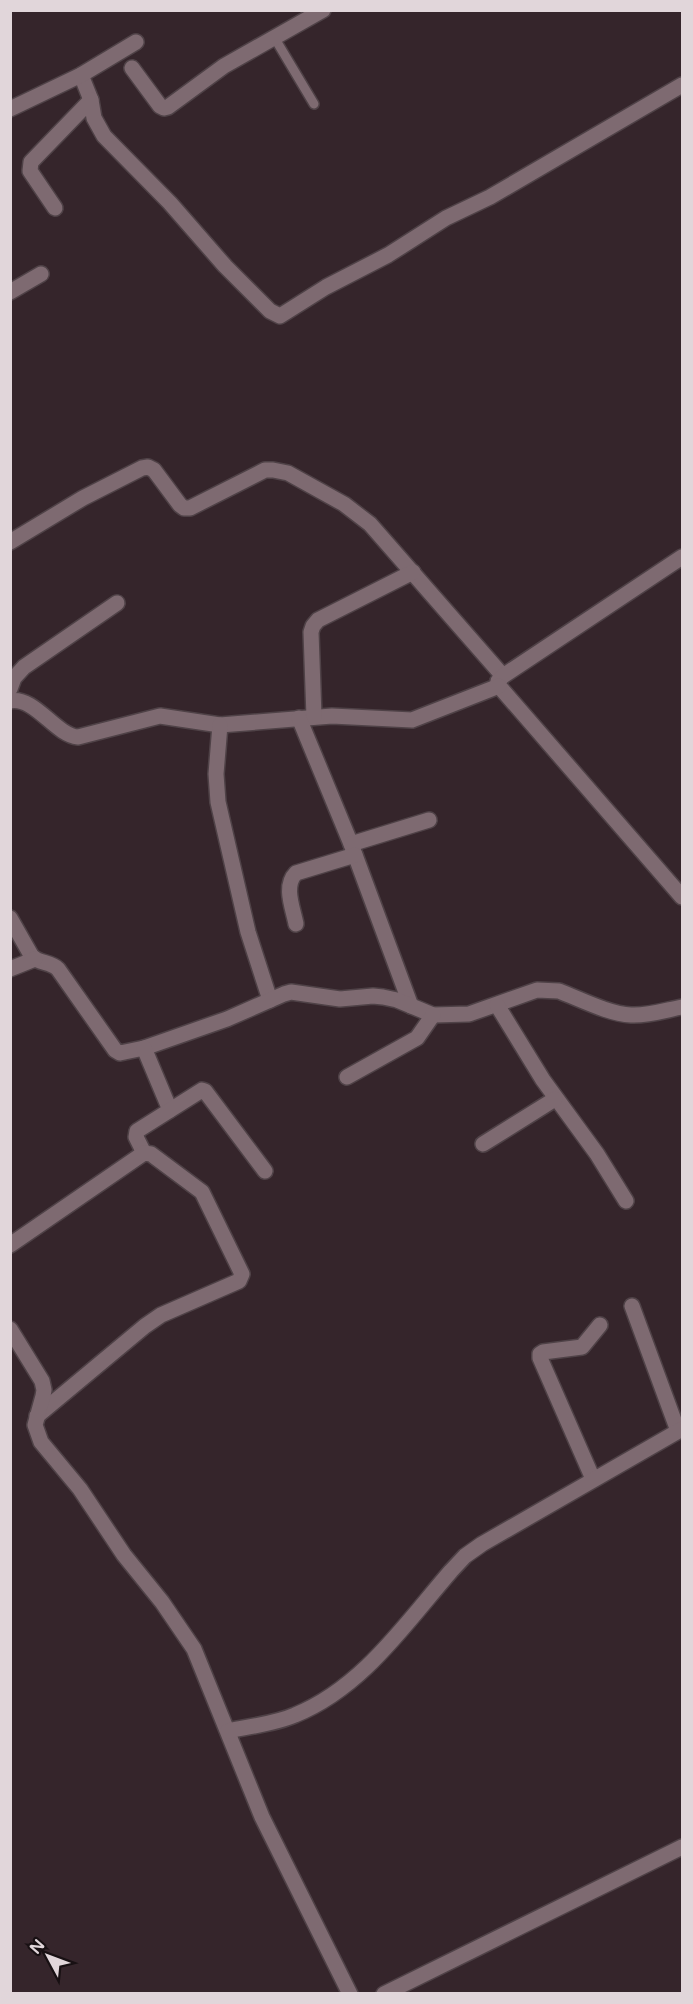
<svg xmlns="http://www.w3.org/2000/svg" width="693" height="2004" font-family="'Varela Round',sans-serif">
<rect width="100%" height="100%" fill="#35252b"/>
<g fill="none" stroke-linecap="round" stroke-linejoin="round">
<!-- service casing -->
<g stroke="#4f4247" stroke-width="12">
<polyline id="service" points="274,37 314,104"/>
</g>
<!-- minor casing -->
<g stroke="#4f4247" stroke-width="18">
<g id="minor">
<polyline points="132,68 160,106 164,108 168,107 224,66 323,10"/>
<polyline points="81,75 91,100 94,118 104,136 170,203 225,266 270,311 280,316 326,287 388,255 446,218 490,197 682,85"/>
<polyline points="10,109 81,75 136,42"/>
<polyline points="55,208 30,171 31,162 91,100"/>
<polyline points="10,292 41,274"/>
<polyline points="10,542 83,498 142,468 148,467 154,470 180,505 184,508 190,508 265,470 273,470 288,473 344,504 370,524 503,676"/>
<polyline points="682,557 503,676 498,681 499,686 682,897"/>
<polyline points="10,689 14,678 24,667 117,603"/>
<path d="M10,701C35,696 55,735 78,737L160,716L220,725L332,716L412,720L499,686"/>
<polyline points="314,717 311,632 313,626 318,620 413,572"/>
<polyline points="299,718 351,844 411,1006"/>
<polyline points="220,725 216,774 218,802 248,932 270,1000"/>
<polyline points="351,844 429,820"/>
<path d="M10,918L31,955C38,964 50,961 58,969L115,1050L120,1053L144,1048L227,1019L284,994L291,992L340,999L373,996L383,997L397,1000L433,1015L469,1014L537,990L559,991C580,999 609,1014 631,1015C648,1016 666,1010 682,1007"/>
<path d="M296,924C293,908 283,886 296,873L355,855"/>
<polyline points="10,969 35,959"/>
<polyline points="497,1005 543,1080 597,1154 626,1201"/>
<polyline points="144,1048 170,1110"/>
<polyline points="347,1077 417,1038 433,1015"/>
<polyline points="483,1144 555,1099"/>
<polyline points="144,1153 136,1137 137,1131 202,1090 205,1091 265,1171"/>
<polyline points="10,1245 144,1153 151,1154 202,1192 242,1274 239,1281 161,1315 145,1326 37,1416"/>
<polyline points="632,1306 678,1431"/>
<polyline points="10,1329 42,1381 44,1390 43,1396 35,1425 41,1442 80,1489 124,1555 162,1602 194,1649 262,1817 350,1994"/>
<polyline points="593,1479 540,1358 540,1354 543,1352 582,1347 600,1325"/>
<path d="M228,1731C250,1726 275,1724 295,1715C362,1688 405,1624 451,1571L465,1556L482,1544L682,1429"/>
<polyline points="384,1994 682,1847"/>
</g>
</g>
<!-- service -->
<use href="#service" stroke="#7e6a71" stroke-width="9"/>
<!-- minor -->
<use href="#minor" stroke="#7e6a71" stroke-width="15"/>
</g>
<!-- border -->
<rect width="693" height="2004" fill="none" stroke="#e1d6da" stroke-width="24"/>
<!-- north arrow -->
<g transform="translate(48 1956) rotate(311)" stroke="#181013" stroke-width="4.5" paint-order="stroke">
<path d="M0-4.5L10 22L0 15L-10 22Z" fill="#e1d6da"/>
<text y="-9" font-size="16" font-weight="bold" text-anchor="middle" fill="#e1d6da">N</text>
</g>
</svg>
